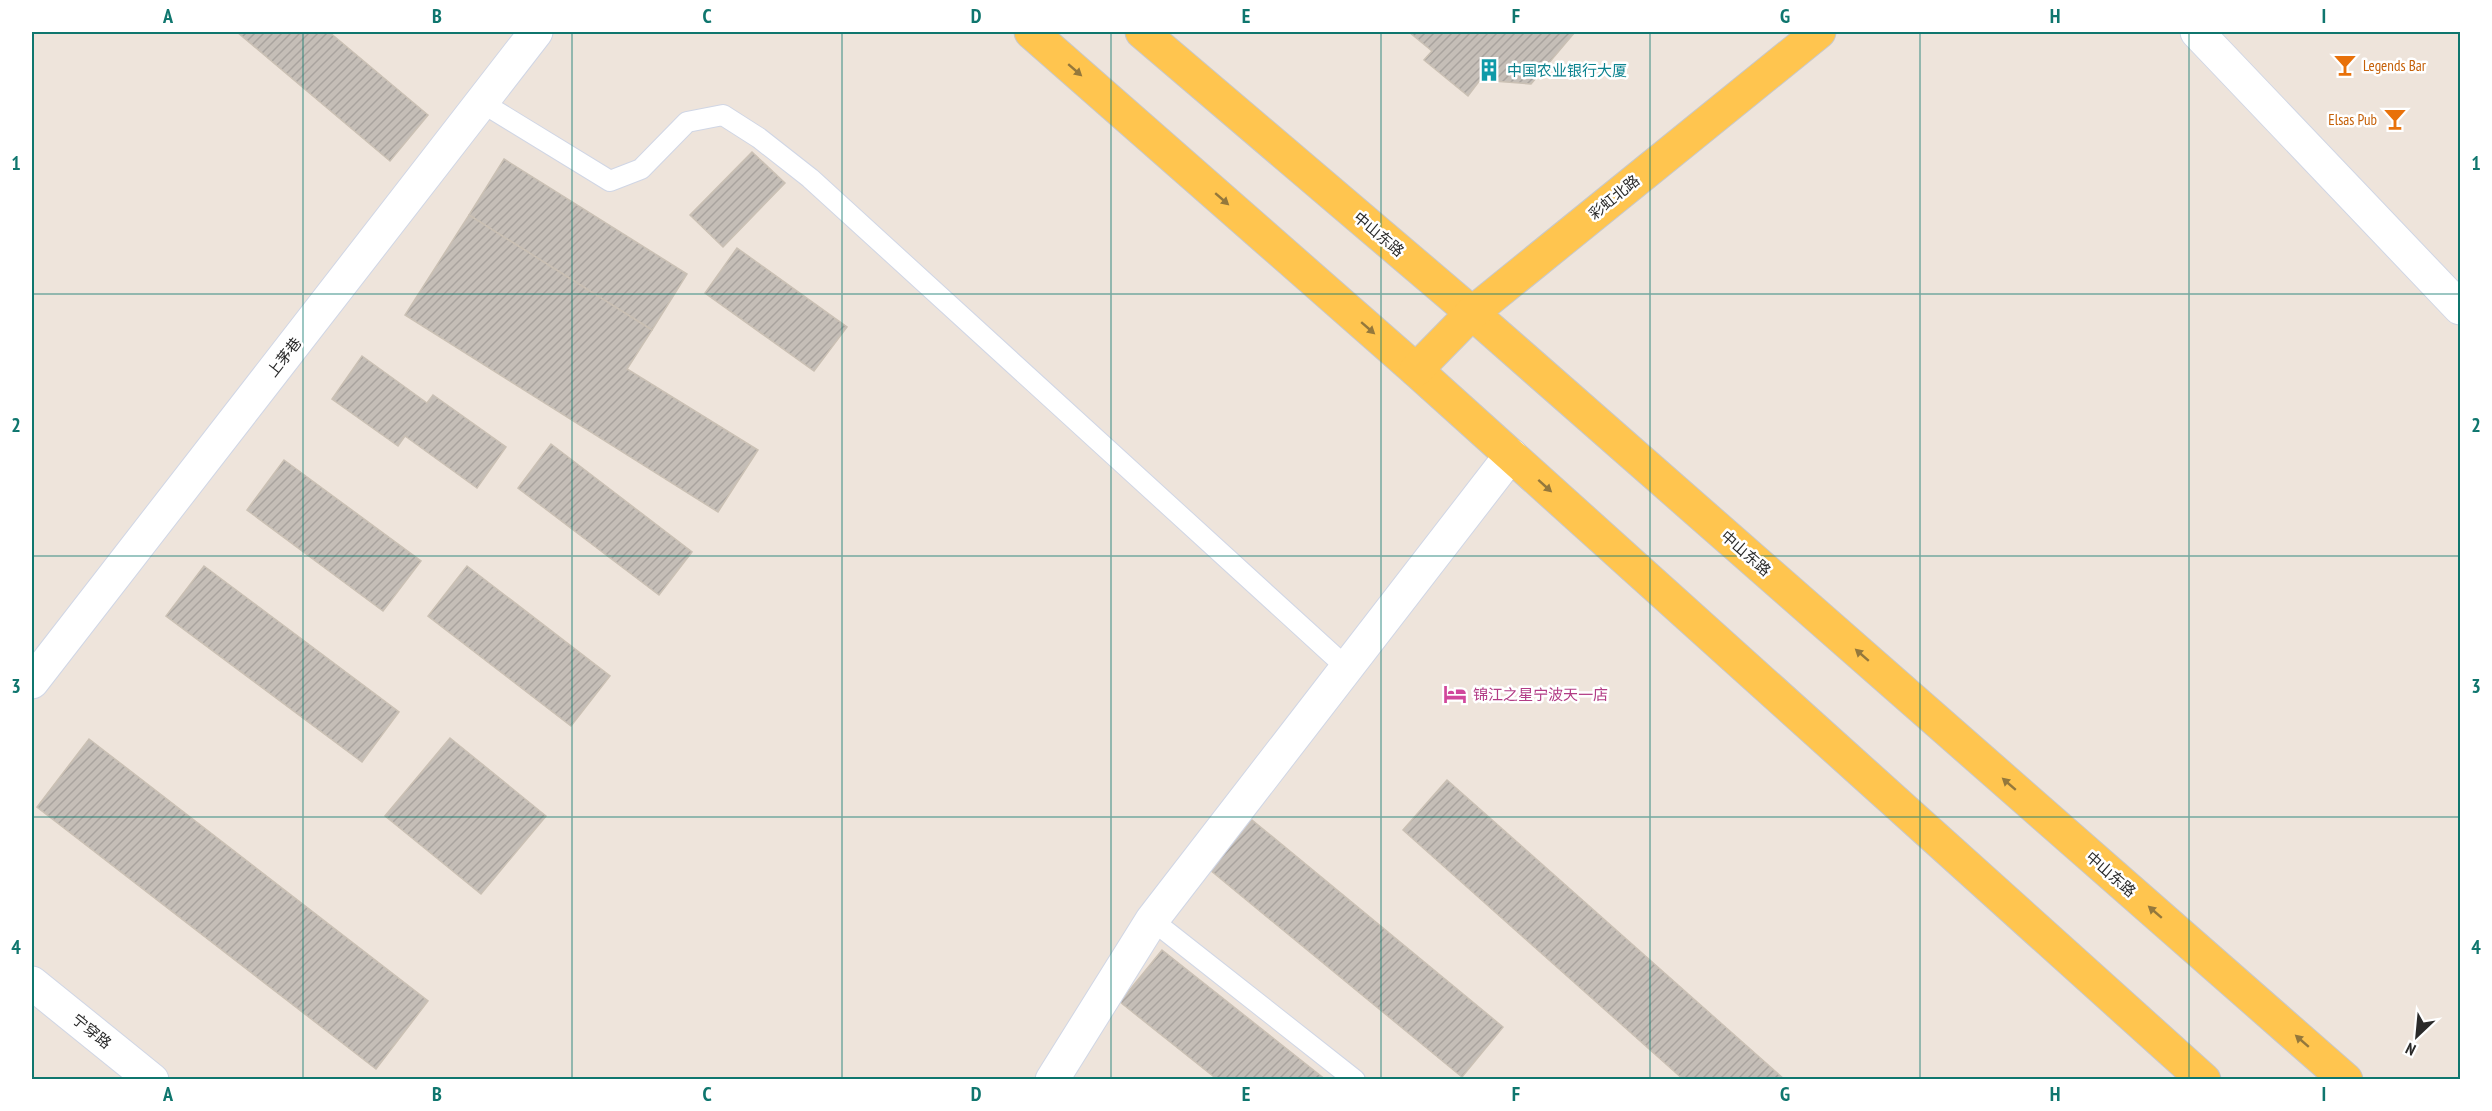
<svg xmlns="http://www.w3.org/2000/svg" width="2492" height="1111" font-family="'PT Sans Narrow','Noto Sans SC',sans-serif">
<defs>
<pattern id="building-hatch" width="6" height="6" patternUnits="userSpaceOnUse" patternTransform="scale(1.5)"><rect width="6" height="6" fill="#c5beb7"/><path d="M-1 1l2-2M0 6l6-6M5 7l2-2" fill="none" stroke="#a9a39e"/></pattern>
</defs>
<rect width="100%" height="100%" fill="#eee4db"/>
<!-- building -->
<g fill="url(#building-hatch)" stroke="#cac0b4" stroke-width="1.5">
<polygon points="237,32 329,32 428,115 390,161"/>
<polygon points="1409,32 1575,32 1531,84 1480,80 1468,96 1424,60 1432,51"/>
<polygon points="752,152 785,183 723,247 690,215"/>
<polygon points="504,159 687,274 652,330 469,215"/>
<polygon points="469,215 652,330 627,369 758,450 718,512 405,315"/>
<polygon points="737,248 847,327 814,371 705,293"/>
<polygon points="362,356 427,403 433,395 506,447 477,488 405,436 398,446 332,399"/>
<polygon points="551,444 692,552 659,595 518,488"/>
<polygon points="284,460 421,561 383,611 247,510"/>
<polygon points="204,566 399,712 362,762 166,616"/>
<polygon points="467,566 610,676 571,726 428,616"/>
<polygon points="450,738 546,816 481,894 385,816"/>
<polygon points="89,739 428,1001 376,1069 37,807"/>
<polygon points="1447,780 1785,1080 1684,1080 1403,830"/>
<polygon points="1252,820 1503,1027 1462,1077 1210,870"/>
<polygon points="1162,950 1326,1080 1218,1080 1120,1002"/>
</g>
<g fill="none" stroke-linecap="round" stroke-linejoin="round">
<!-- lane casing -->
<g stroke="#d0d6e5" stroke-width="22">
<g id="lane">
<polyline points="481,102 610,181 641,169 687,122 723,115 759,138 810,178 1346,667"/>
<polyline points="1152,920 1355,1080"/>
</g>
</g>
<!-- street casing -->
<g stroke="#d0d6e5" stroke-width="35">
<g id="street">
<polyline points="2197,32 2460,308"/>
<polyline points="1052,1080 1152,920 1511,455"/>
</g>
</g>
<!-- secondary casing -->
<g stroke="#d0d6e5" stroke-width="35">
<g id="secondary">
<polyline points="32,682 536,32"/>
<polyline points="32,983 152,1080"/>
</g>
</g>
<!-- primary casing -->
<g stroke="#c8c8c8" stroke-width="35">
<g id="primary">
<polyline points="1031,32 1416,370 2204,1080"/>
<polyline points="1142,32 1472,313 2346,1080"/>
<polyline points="1416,370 1472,313 1819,32"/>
</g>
</g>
<!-- lane -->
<use href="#lane" stroke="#fff" stroke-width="20"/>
<!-- street -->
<use href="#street" stroke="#fff" stroke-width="33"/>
<!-- secondary -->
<use href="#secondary" stroke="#fff" stroke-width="33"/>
<!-- primary -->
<use href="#primary" stroke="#ffc54f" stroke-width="33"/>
</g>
<!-- one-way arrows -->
<defs><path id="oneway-solid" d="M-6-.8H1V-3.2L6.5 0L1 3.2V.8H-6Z" transform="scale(1.5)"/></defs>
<g fill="#94783c">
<use href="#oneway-solid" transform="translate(1075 70) rotate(41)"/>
<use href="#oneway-solid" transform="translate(1222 199) rotate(41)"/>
<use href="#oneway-solid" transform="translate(1368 328) rotate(41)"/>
<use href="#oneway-solid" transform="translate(1545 486) rotate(42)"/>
<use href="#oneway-solid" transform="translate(1862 655) rotate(-139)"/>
<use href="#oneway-solid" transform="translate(2009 784) rotate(-139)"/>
<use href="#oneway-solid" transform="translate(2155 912) rotate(-139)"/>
<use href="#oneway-solid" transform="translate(2302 1041) rotate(-139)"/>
</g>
<!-- grid -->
<path fill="none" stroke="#0f766e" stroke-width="1.5" stroke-opacity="0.55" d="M303,32V1080M572,32V1080M842,32V1080M1111,32V1080M1381,32V1080M1650,32V1080M1920,32V1080M2189,32V1080M32,294H2460M32,556H2460M32,817H2460"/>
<!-- icons -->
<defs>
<g id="bar-bare" transform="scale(1.8)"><path d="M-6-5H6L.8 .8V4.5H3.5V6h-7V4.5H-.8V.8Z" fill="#e8710a" stroke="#fff" stroke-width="2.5" paint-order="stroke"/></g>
<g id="building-bare" transform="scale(1.8)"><path d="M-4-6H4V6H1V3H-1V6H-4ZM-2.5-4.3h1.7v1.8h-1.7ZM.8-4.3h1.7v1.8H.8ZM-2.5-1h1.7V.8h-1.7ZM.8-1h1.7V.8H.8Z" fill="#0f9aa8" stroke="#fff" stroke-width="2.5" paint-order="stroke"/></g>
<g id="hotel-bare" transform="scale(1.8)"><path d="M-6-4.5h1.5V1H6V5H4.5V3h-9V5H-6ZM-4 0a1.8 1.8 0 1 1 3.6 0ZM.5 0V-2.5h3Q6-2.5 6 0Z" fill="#d1479c" stroke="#fff" stroke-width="2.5" paint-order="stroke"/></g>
</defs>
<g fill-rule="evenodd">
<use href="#bar-bare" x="2345" y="65"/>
<use href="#building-bare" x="1489" y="70"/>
<use href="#bar-bare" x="2395" y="119"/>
<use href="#hotel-bare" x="1455" y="694"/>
</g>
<g text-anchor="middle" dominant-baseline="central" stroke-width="5" stroke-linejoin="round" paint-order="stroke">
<!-- food labels -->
<g font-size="15" fill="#c56008" stroke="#fff" text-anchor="start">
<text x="2363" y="65">Legends Bar</text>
<text x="2377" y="119" text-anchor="end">Elsas Pub</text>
</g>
<!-- culture labels -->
<g font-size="15" fill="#0d838f" stroke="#fff" text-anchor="start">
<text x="1507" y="70">中国农业银行大厦</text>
</g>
<!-- street labels -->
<g font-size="15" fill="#2a2a2a" stroke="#fff">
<text transform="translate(1614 197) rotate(-39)">彩虹北路</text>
<text transform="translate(1379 234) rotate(40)">中山东路</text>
<text transform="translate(284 357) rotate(-52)">上茅巷</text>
<text transform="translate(1746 553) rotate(41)">中山东路</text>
<text transform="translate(2111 874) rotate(41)">中山东路</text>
<text transform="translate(92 1031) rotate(39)">宁穿路</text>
</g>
<!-- hotel labels -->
<g font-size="15" fill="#b23c85" stroke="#fff" text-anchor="start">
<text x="1473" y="694">锦江之星宁波天一店</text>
</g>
</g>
<!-- border -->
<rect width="2492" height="1111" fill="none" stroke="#ffffff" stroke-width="66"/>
<!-- north arrow -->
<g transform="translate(2417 1036) rotate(206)" stroke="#ffffff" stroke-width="4.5" paint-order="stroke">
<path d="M0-4.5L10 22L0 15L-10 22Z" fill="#2a2a2a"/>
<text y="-9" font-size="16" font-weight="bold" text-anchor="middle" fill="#2a2a2a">N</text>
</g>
<rect x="33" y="33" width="2426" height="1045" fill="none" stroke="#0f766e" stroke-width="2"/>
<g font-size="20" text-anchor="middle" font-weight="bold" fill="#0f766e">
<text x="168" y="23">A</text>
<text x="437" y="23">B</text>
<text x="707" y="23">C</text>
<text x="976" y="23">D</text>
<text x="1246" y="23">E</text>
<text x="1516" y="23">F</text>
<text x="1785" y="23">G</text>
<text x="2055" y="23">H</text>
<text x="2324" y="23">I</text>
<text x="16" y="170">1</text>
<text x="2476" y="170">1</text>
<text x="16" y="432">2</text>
<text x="2476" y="432">2</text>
<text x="16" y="693">3</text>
<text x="2476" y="693">3</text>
<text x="16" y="954">4</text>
<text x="2476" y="954">4</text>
<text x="168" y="1101">A</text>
<text x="437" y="1101">B</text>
<text x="707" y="1101">C</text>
<text x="976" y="1101">D</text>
<text x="1246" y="1101">E</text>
<text x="1516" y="1101">F</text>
<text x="1785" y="1101">G</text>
<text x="2055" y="1101">H</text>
<text x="2324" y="1101">I</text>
</g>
</svg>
